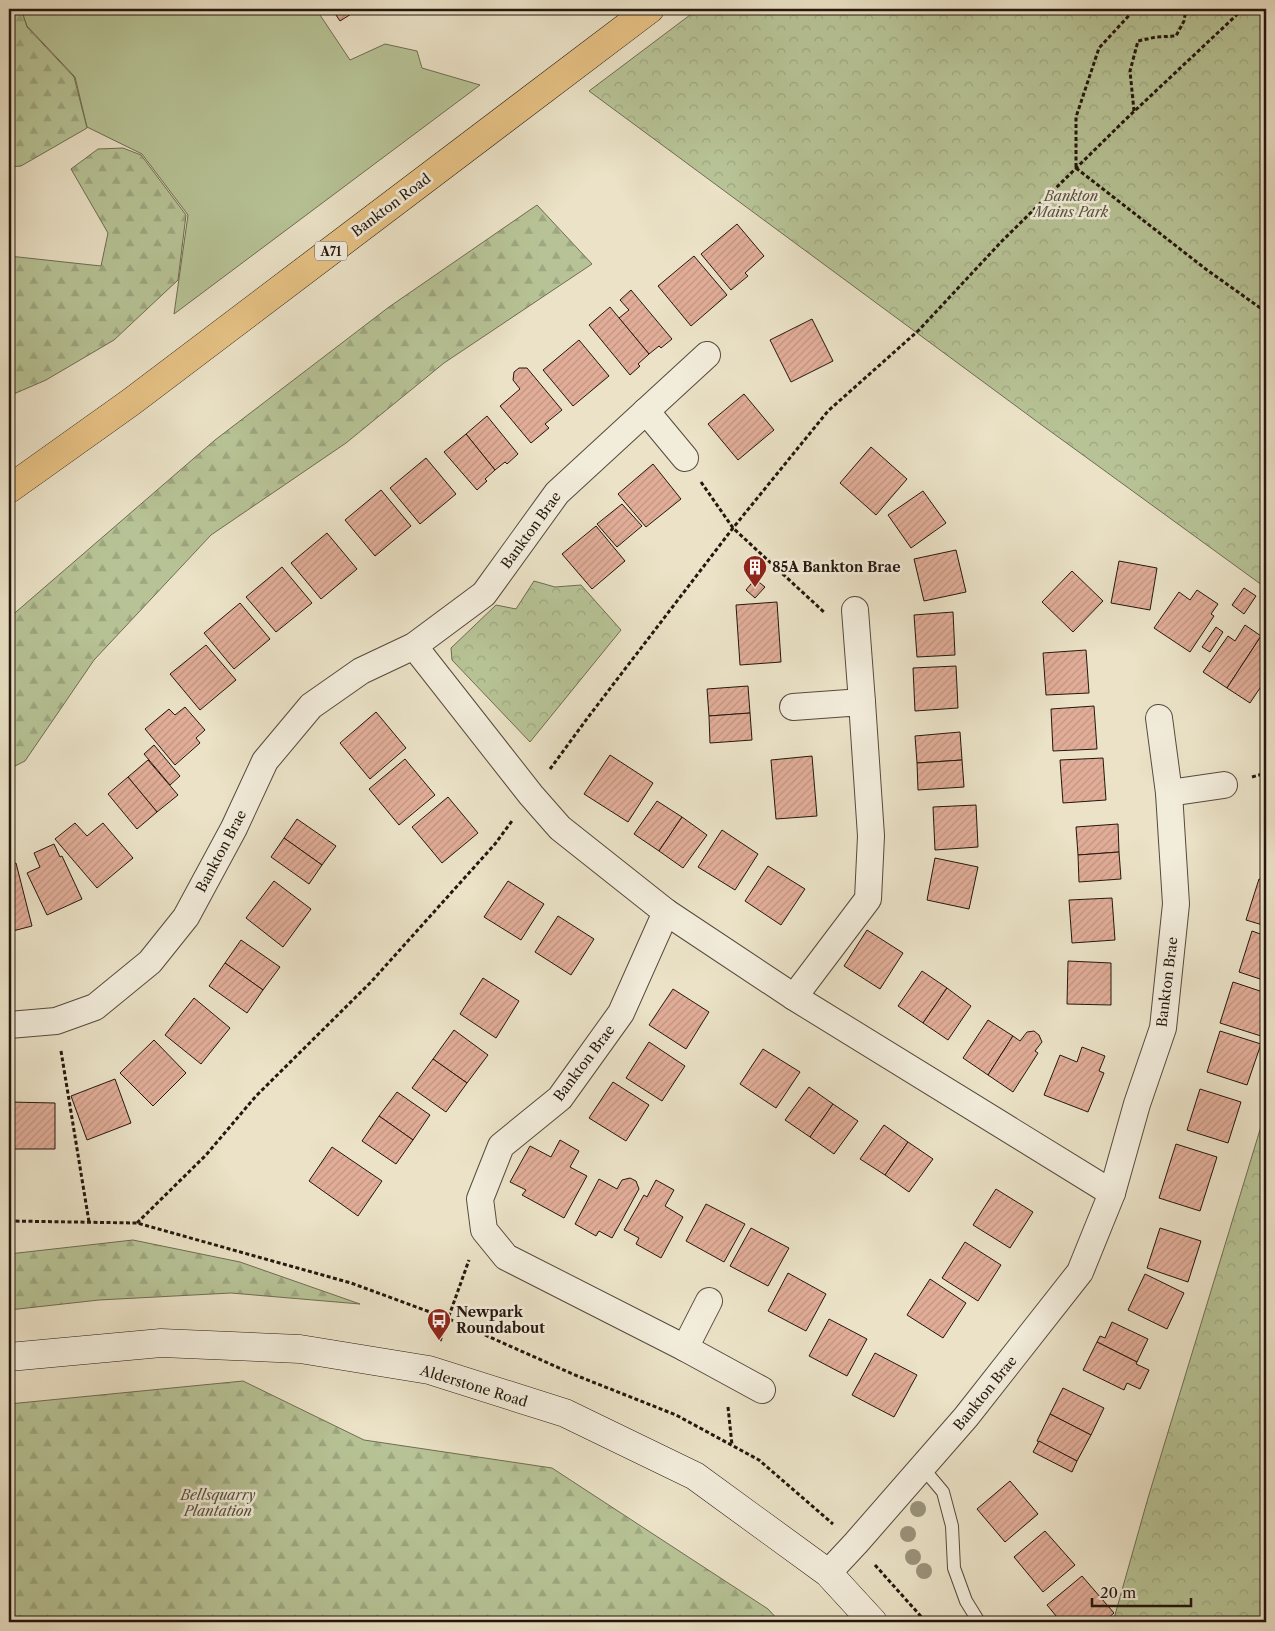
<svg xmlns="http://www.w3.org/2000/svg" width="1275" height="1631" font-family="'Libre Caslon Text',serif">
<defs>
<pattern id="forest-firs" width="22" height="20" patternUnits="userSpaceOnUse" patternTransform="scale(1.25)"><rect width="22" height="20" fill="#b7c396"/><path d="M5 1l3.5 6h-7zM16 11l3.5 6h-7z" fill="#9da780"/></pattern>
<pattern id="park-crowns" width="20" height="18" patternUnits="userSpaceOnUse" patternTransform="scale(1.25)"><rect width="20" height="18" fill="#b7c396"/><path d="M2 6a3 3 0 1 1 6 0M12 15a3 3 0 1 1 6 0" fill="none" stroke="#9da780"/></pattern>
<pattern id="building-hatch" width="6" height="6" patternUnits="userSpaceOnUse" patternTransform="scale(1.25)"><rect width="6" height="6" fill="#e1ad98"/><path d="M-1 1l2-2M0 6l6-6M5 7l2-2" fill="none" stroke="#c19482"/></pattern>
</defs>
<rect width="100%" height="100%" fill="#ebe2c7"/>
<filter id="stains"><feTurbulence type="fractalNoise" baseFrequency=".004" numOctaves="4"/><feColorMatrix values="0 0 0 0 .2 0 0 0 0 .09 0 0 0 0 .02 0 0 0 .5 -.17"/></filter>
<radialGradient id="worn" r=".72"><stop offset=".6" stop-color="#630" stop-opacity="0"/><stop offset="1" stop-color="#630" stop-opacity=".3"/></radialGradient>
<!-- grass -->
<polygon fill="#b7c396" stroke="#6e6d52" points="21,9 316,9 350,60 385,44 417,51 422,68 480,85 174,314 188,215 142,154 87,127 75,77 27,26"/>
<!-- forest -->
<g fill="url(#forest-firs)" stroke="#6e6d52">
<polygon points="9,9 21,9 27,27 74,77 87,128 21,166 9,167"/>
<polygon points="123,148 141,155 186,215 178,280 114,340 46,380 9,396 9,256 101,266 108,233 71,169 98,149"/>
<polygon points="537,205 592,264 444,363 346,443 211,535 94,660 25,761 9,769 9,618 215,440 389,307"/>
<polygon points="133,1240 240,1262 360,1304 231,1293 99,1300 9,1310 9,1254"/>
<polygon points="243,1381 364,1440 552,1468 768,1609 780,1622 9,1622 9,1404"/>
</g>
<!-- park -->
<g fill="url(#park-crowns)" stroke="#6e6d52">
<polygon points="698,9 1266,9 1266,588 1039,423 589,91"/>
<polygon points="534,581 555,587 581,585 621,630 530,742 452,660 451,648 496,605 516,609"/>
<polygon points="1266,1110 1266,1622 1113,1622 1148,1498"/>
</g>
<!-- building -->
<g fill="url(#building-hatch)" stroke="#24170d">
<polygon points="332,9 359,9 340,21"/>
<polygon points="737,224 764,256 745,273 748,276 731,290 701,254"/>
<polygon points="694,256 727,295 691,326 658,286"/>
<polygon points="631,290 672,339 661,348 659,346 649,354 619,318 629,310 620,300"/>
<polygon points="610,307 649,354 638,364 640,366 630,375 589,325"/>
<polygon points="812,319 833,361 791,382 770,340"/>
<polygon points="579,340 609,376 573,406 543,370"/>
<polygon points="519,368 527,368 562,410 545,424 549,428 531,443 500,406 520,389 513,380 514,372"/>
<polygon points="744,394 774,430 738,460 708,424"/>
<polygon points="487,416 518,454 507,464 505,462 495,470 466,434"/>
<polygon points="466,434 495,470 485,479 487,481 477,490 444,452"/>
<polygon points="871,447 907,479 876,515 840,483"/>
<polygon points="426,458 456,494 420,524 390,488"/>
<polygon points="653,464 681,499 646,527 618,494"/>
<polygon points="381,490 411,526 375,556 345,520"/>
<polygon points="923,491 946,523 911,548 888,515"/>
<polygon points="622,504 642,526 617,547 597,524"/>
<polygon points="596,526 625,561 592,589 562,554"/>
<polygon points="327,533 357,569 321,599 291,563"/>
<polygon points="956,550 966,592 924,601 914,559"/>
<polygon points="1119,561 1157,568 1150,610 1111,603"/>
<polygon points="282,567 312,603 276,632 246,597"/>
<polygon points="1072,571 1103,601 1073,632 1042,602"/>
<polygon points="755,579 765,587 755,598 746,590"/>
<polygon points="1244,588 1256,596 1244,614 1232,605"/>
<polygon points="1197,590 1218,604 1211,614 1214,616 1190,652 1154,628 1179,592 1190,600"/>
<polygon points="777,602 781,662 740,665 736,605"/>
<polygon points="240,603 270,639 234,669 204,633"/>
<polygon points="953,612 955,655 917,657 914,615"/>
<polygon points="1245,625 1261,636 1227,688 1203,672 1228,636 1235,641"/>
<polygon points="1216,627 1223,632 1210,652 1202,647"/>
<polygon points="1261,636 1266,640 1266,679 1250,703 1227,688"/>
<polygon points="206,645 236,680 200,710 170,674"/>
<polygon points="1086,650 1089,693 1046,695 1043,653"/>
<polygon points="956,666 958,708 915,711 913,668"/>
<polygon points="748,686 750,713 709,716 707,689"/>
<polygon points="1094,706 1097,749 1053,751 1051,709"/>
<polygon points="185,707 205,730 196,738 200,743 175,765 145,729 169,709 175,715"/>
<polygon points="376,712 406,748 370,779 340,743"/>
<polygon points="750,713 752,740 710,743 709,716"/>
<polygon points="960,732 962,760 917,763 915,736"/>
<polygon points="154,745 180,776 170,785 144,754"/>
<polygon points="610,755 653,783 628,822 584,794"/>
<polygon points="812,756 817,816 776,819 771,760"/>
<polygon points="1103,758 1106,800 1063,803 1060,760"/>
<polygon points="405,759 435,795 399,825 369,789"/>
<polygon points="148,760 178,795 157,812 128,777"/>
<polygon points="962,760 964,787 918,790 917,763"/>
<polygon points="128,777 157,812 137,829 108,794"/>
<polygon points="448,797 478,833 442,863 412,827"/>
<polygon points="657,801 682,817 659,851 634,834"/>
<polygon points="976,805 978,847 935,850 933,807"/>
<polygon points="682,817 707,835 683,868 659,851"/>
<polygon points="297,819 336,846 322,865 284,838"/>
<polygon points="75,823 87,836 103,823 133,858 97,888 55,839"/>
<polygon points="1118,824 1119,852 1078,855 1076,827"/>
<polygon points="722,830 758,854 735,890 698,867"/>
<polygon points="284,838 322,865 309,884 271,857"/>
<polygon points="54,844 60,857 62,856 82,899 47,915 27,873 40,867 34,853"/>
<polygon points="1119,852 1121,879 1079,882 1078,855"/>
<polygon points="935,858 978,867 969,909 927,900"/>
<polygon points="16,863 32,926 9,932 9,865"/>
<polygon points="768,866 805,889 781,925 745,901"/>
<polygon points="1259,879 1266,881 1266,926 1246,920"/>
<polygon points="274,881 311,909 283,947 246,918"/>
<polygon points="508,881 544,904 521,940 484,917"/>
<polygon points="1112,898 1115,940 1072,943 1069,900"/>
<polygon points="558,916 594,939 571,975 535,952"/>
<polygon points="867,930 903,953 880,989 844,966"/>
<polygon points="1252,931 1266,936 1266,981 1239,972"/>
<polygon points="241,940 280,967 263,990 225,963"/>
<polygon points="1068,961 1111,963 1111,1005 1067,1004"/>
<polygon points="225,963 263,990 247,1013 209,986"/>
<polygon points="922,971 947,988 923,1023 898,1006"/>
<polygon points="483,978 519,1001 496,1038 460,1014"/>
<polygon points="1233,982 1266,993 1266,1021 1261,1036 1220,1023"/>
<polygon points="947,988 971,1006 948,1040 923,1023"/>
<polygon points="673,989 709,1012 686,1049 649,1025"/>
<polygon points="194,998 230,1028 201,1064 165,1035"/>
<polygon points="988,1020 1013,1036 988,1075 963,1058"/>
<polygon points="454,1030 488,1055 467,1083 433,1059"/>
<polygon points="1034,1031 1039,1035 1042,1042 1035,1051 1038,1053 1013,1092 988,1075 1013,1036 1020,1041 1027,1032"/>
<polygon points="1220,1031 1261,1044 1247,1085 1207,1072"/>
<polygon points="154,1040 186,1073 153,1106 120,1073"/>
<polygon points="649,1042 685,1066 662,1101 626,1078"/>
<polygon points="1082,1047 1105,1056 1099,1071 1104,1073 1088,1112 1044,1095 1060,1055 1077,1062"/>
<polygon points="763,1049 800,1072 776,1108 740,1084"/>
<polygon points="433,1059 467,1083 446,1112 412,1088"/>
<polygon points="115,1079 131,1123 87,1140 71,1096"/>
<polygon points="613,1082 649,1105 626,1141 589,1118"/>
<polygon points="809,1087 833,1104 810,1137 785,1120"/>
<polygon points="1200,1089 1241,1102 1228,1143 1187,1130"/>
<polygon points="397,1092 430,1115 413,1140 379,1116"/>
<polygon points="9,1102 55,1103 55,1149 9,1149"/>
<polygon points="833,1104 858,1121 834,1154 810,1137"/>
<polygon points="379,1116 413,1140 396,1164 362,1141"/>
<polygon points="884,1125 908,1142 885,1175 860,1159"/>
<polygon points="560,1140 579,1151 570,1167 587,1176 564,1218 522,1195 526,1190 510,1182 530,1146 551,1157"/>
<polygon points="908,1142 933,1159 909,1192 885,1175"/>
<polygon points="1176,1144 1217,1157 1200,1211 1159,1198"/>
<polygon points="332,1147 382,1181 358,1216 309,1181"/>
<polygon points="630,1178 636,1181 639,1189 612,1238 599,1231 596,1236 575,1224 599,1179 617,1189 622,1180"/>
<polygon points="656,1180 674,1190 665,1206 683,1217 661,1258 636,1244 639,1238 624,1230 644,1195 647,1197"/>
<polygon points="996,1189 1033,1212 1010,1248 973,1225"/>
<polygon points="706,1204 745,1224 724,1262 686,1241"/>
<polygon points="751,1228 789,1248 768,1286 730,1266"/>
<polygon points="1160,1228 1201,1241 1188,1282 1147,1268"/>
<polygon points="965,1242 1001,1265 978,1301 942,1278"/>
<polygon points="788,1273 826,1294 806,1331 768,1311"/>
<polygon points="1145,1274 1184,1293 1167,1329 1128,1310"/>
<polygon points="930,1279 966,1303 943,1338 907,1315"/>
<polygon points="829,1319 867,1339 847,1376 809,1356"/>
<polygon points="1112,1322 1148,1339 1137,1362 1097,1342 1100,1336 1105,1338"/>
<polygon points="1097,1342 1137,1362 1136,1364 1149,1370 1140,1389 1127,1383 1124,1390 1083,1370"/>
<polygon points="875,1353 917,1375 894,1417 852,1395"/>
<polygon points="1063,1388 1104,1408 1091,1435 1050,1414"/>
<polygon points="1050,1414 1091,1435 1077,1461 1037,1441"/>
<polygon points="1039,1441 1077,1461 1072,1472 1033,1452"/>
<polygon points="1010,1481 1038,1514 1005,1542 977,1509"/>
<polygon points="1045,1531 1075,1565 1043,1592 1014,1557"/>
<polygon points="1082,1576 1114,1613 1103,1622 1061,1622 1047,1605"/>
</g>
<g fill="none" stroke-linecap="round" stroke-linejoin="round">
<!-- lane casing -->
<g stroke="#564a3c" stroke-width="14">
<polyline id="lane" points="922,1467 943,1492 952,1526 954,1568 966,1601 979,1622"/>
</g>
<!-- street casing -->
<g stroke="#564a3c" stroke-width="28">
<g id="street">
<polyline points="646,411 685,458"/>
<polyline points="855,610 862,702"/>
<polyline points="414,646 531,795 560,828 666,912 794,997 1112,1193"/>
<polyline points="793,707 862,702 871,836 868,899 794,997"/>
<polyline points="1169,793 1224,785"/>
<polyline points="666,912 621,1013 560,1098 501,1146 480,1199 484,1230 506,1257 685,1348 762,1390"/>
<polyline points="9,1025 56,1021 95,1007 150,962 186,917 234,828 265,761 311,706 361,671 414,646 484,594 557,493 707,355"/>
<polyline points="685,1348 709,1301"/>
<polyline points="828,1573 856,1543 966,1417 1080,1272 1112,1193 1137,1104 1163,1028 1176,904 1169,793 1159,718"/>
</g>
</g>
<!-- secondary casing -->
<g stroke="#24170d" stroke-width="29">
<polyline id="secondary" points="9,1357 161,1343 300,1349 429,1370 565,1413 695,1476 828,1573 873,1622"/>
</g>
<!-- primary casing -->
<g stroke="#24170d" stroke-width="29">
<polyline id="primary" points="9,489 131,402 650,9"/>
</g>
<!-- path -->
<g stroke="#24170d" stroke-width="3" stroke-dasharray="4 2.5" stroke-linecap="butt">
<polyline points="1134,111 1130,71 1138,41 1156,37 1176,36 1184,21 1186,9"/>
<polyline points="1076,167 1076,117 1099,48 1135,9"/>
<polyline points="1076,168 1207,270 1266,312"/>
<polyline points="701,482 733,528 825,613"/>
<polyline points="550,769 589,716 733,528 828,411 919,330 1002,241 1126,119 1243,9"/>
<polyline points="1252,777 1266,773"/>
<polyline points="61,1051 89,1222"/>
<polyline points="9,1221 137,1223 351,1283 449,1319 575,1375 676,1415 759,1460 833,1524"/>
<polyline points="137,1223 206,1155 256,1096 371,982 495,844 512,821"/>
<polyline points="440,1341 469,1260"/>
<polyline points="728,1407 732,1445"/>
<polyline points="875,1565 926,1622"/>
</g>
<!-- lane -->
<use href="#lane" stroke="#f2ecdb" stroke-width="12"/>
<!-- street -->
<use href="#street" stroke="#f2ecdb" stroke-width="26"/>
<!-- secondary -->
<use href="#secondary" stroke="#f2ecdb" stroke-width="28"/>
<!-- primary -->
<use href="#primary" stroke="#e6c184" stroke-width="28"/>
</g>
<!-- trees -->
<g fill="#9a937b">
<circle cx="918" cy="1509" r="8"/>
<circle cx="908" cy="1534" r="8"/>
<circle cx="913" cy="1557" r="8"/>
<circle cx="924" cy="1571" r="8"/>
</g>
<!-- icons -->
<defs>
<g id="building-pin" transform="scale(1.25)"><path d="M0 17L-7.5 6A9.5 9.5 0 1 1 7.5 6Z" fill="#8f2418" stroke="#f2ecdb"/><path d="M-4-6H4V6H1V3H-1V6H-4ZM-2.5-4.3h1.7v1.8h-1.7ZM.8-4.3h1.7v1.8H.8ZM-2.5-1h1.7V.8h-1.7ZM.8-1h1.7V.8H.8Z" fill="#fff"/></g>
<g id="bus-pin" transform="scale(1.25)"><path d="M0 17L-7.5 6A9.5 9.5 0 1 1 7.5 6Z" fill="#8f2418" stroke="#f2ecdb"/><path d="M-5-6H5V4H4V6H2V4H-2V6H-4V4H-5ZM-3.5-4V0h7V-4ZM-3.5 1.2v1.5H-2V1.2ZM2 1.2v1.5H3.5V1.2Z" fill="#fff"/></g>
</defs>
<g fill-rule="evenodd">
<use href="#building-pin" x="755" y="567"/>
<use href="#bus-pin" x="439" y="1320"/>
</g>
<g text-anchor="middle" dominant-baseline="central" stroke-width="5" stroke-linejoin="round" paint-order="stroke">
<!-- shield labels -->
<rect fill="#f2ecdb" stroke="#62574b" stroke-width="1" x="315" y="241.5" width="32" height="19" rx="4"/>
<g font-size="12" font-weight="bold" fill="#24170d">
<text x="331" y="251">A71</text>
</g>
<!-- park labels -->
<g font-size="14" font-style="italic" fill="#57533d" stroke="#f2ecdb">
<text x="1071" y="196">Bankton<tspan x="1071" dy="16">Mains Park</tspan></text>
<text x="218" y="1495">Bellsquarry<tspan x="218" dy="16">Plantation</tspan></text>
</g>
<!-- street labels -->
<g font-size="14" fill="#24170d" stroke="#f2ecdb">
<text transform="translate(391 205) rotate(-37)">Bankton Road</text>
<text transform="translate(531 530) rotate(-54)">Bankton Brae</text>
<text transform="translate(221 851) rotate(-62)">Bankton Brae</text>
<text transform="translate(1167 982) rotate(-83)">Bankton Brae</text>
<text transform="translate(584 1063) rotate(-53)">Bankton Brae</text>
<text transform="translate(474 1386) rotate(17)">Alderstone Road</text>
<text transform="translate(985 1393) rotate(-51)">Bankton Brae</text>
</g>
<!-- poi labels -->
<g font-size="14" font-weight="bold" fill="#24170d" stroke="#f2ecdb" text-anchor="start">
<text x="772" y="567">85A Bankton Brae</text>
<text x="456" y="1312">Newpark<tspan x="456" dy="16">Roundabout</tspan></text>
</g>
</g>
<!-- margin -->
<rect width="1275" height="1631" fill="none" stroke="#ebe2c7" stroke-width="30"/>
<rect x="10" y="10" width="1255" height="1611" fill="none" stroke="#24170d" stroke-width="2.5"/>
<rect x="15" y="15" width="1245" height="1601" fill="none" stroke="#24170d"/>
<!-- scale -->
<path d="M1092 1598v8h99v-8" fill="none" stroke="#24170d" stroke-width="2.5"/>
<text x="1100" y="1598" font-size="15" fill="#24170d" stroke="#f2ecdb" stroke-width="4" paint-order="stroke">20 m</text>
<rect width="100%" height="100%" filter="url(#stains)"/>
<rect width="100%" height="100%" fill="url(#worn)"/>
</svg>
